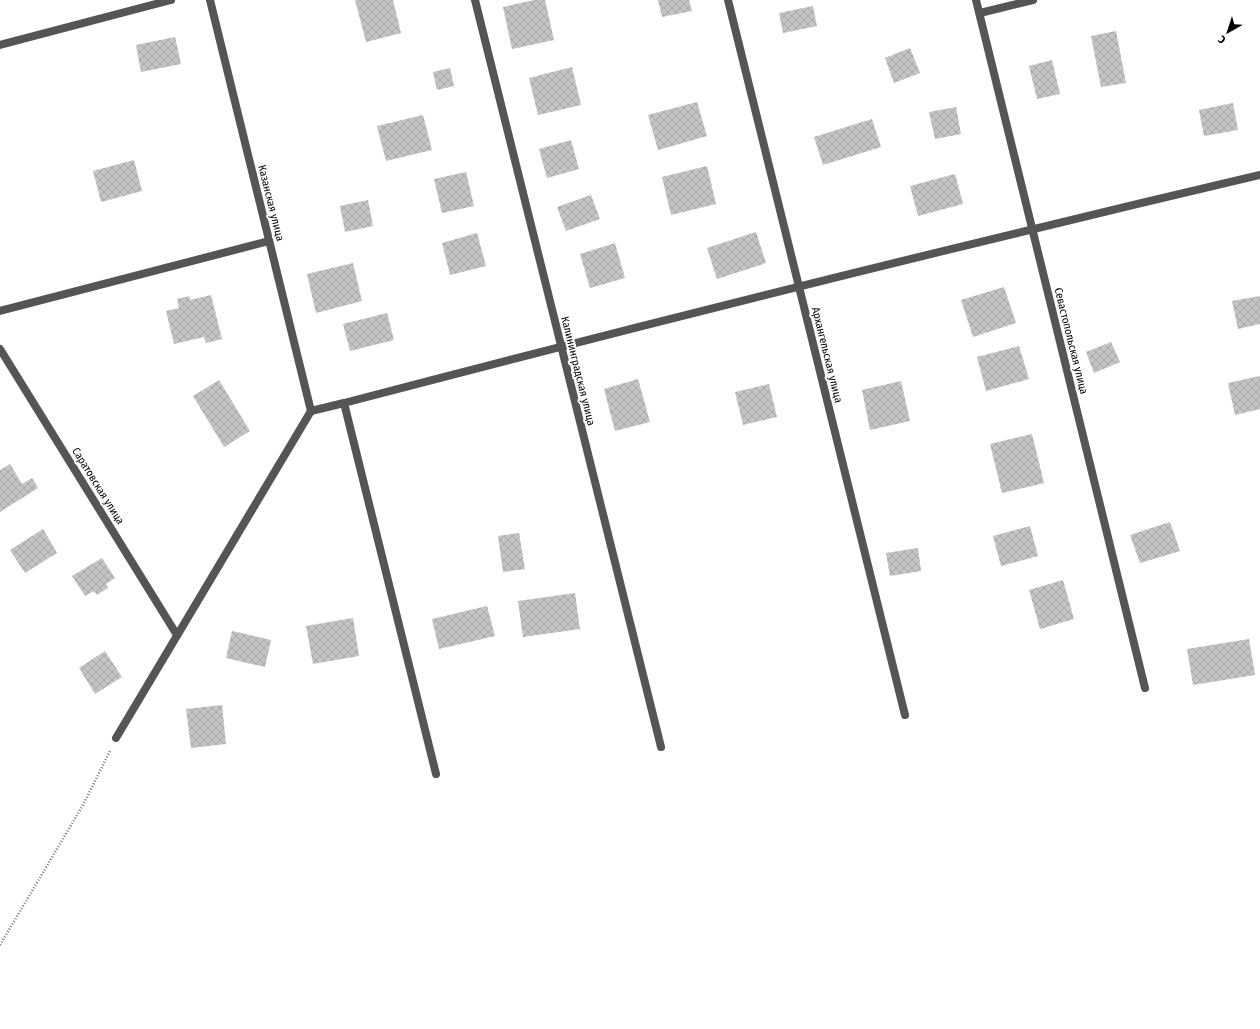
<svg xmlns="http://www.w3.org/2000/svg" width="1260" height="1029" font-family="'Fira Sans Condensed',sans-serif">
<defs>
<pattern id="building-cross-hatch" width="8" height="8" patternUnits="userSpaceOnUse"><rect width="8" height="8" fill="#c4c4c4"/><path d="M0 0l8 8M0 8l8-8" fill="none" stroke="#a7a7a7"/></pattern>
</defs>
<rect width="100%" height="100%" fill="#fff"/>
<!-- building -->
<g fill="url(#building-cross-hatch)">
<polygon points="355,0 393,0 401,33 366,42"/>
<polygon points="534,0 545,0 554,40 512,49 503,7"/>
<polygon points="658,0 689,0 692,11 662,17"/>
<polygon points="813,6 817,26 783,33 779,13"/>
<polygon points="1116,31 1126,83 1101,87 1091,36"/>
<polygon points="175,37 181,64 141,72 136,45"/>
<polygon points="910,48 920,73 894,83 885,58"/>
<polygon points="1052,60 1060,94 1037,99 1029,66"/>
<polygon points="572,67 581,105 538,115 529,78"/>
<polygon points="450,68 454,86 437,90 433,72"/>
<polygon points="697,102 707,136 658,150 648,115"/>
<polygon points="1233,103 1238,130 1204,136 1199,110"/>
<polygon points="956,107 961,134 935,139 929,112"/>
<polygon points="423,115 432,150 386,161 377,126"/>
<polygon points="872,119 881,147 823,165 814,137"/>
<polygon points="571,140 579,169 547,178 539,149"/>
<polygon points="134,160 142,191 101,202 93,171"/>
<polygon points="707,166 716,204 671,215 662,177"/>
<polygon points="466,172 474,206 442,213 434,179"/>
<polygon points="955,174 963,204 918,216 910,186"/>
<polygon points="591,195 600,219 566,231 557,207"/>
<polygon points="368,200 373,226 345,232 340,206"/>
<polygon points="756,232 766,263 717,279 707,248"/>
<polygon points="477,233 486,266 450,275 442,243"/>
<polygon points="615,243 625,278 590,288 580,254"/>
<polygon points="353,263 362,301 316,313 307,274"/>
<polygon points="1004,287 1016,323 973,337 961,300"/>
<polygon points="211,295 222,339 206,343 204,337 174,344 166,311 179,308 177,299 189,296 190,300"/>
<polygon points="1260,296 1260,324 1238,329 1232,301"/>
<polygon points="387,313 394,340 350,351 343,324"/>
<polygon points="1111,342 1120,362 1094,373 1086,352"/>
<polygon points="1019,346 1029,379 986,391 977,357"/>
<polygon points="1260,376 1260,409 1235,415 1228,383"/>
<polygon points="638,379 650,422 615,431 604,389"/>
<polygon points="219,380 250,431 224,447 193,396"/>
<polygon points="901,381 910,421 870,430 862,390"/>
<polygon points="769,384 777,417 743,425 735,392"/>
<polygon points="1032,434 1044,483 1002,493 990,444"/>
<polygon points="10,464 22,484 32,478 38,488 0,512 0,470"/>
<polygon points="1170,522 1180,551 1140,563 1130,535"/>
<polygon points="1030,526 1038,556 1001,566 993,536"/>
<polygon points="43,529 57,553 25,573 10,550"/>
<polygon points="519,533 525,569 503,572 498,536"/>
<polygon points="918,548 921,571 890,576 886,553"/>
<polygon points="102,558 115,578 106,584 108,588 97,595 94,591 85,596 72,576"/>
<polygon points="1063,580 1074,619 1040,629 1029,590"/>
<polygon points="575,593 580,629 523,637 518,601"/>
<polygon points="487,606 495,636 439,649 432,619"/>
<polygon points="353,618 359,656 313,664 306,626"/>
<polygon points="232,631 271,640 265,667 226,658"/>
<polygon points="1249,639 1255,675 1193,685 1187,649"/>
<polygon points="105,651 122,677 95,694 79,668"/>
<polygon points="222,705 226,744 191,748 186,709"/>
</g>
<g fill="none" stroke-linecap="round" stroke-linejoin="round">
<!-- path -->
<polyline stroke="#777" stroke-width="2.5" stroke-dasharray="1 2" stroke-linecap="butt" points="0,945 83,805 110,751"/>
<!-- minor -->
<g stroke="#555" stroke-width="8">
<polyline points="210,0 311,411"/>
<polyline points="475,0 661,747"/>
<polyline points="728,0 905,715"/>
<polyline points="976,0 1145,688"/>
<polyline points="980,13 1033,0"/>
<polyline points="0,45 171,0"/>
<polyline points="0,311 269,241"/>
<polyline points="0,349 177,635"/>
<path d="M344,403C648,323 954,247 1260,175"/>
<polyline points="116,738 311,411 344,403 436,774"/>
</g>
</g>
<g text-anchor="middle" dominant-baseline="central" stroke-width="4" stroke-linejoin="round" paint-order="stroke">
<!-- street labels -->
<g font-size="11" fill="#000" stroke="#fff">
<text transform="translate(271 203) rotate(76)">Казанская улица</text>
<text transform="translate(1071 341) rotate(76)">Севастопольская улица</text>
<text transform="translate(827 355) rotate(76)">Архангельская улица</text>
<text transform="translate(578 371) rotate(76)">Калининградская улица</text>
<text transform="translate(98 486) rotate(58)">Саратовская улица</text>
</g>
</g>
<!-- north arrow -->
<g transform="translate(1228 32) rotate(219)" stroke="#ffffff" stroke-width="3" paint-order="stroke">
<path d="M0-3L7 15L0 10L-7 15Z" fill="#000000"/>
<text y="-6" font-size="11" font-weight="bold" text-anchor="middle" fill="#000000">С</text>
</g>
</svg>
